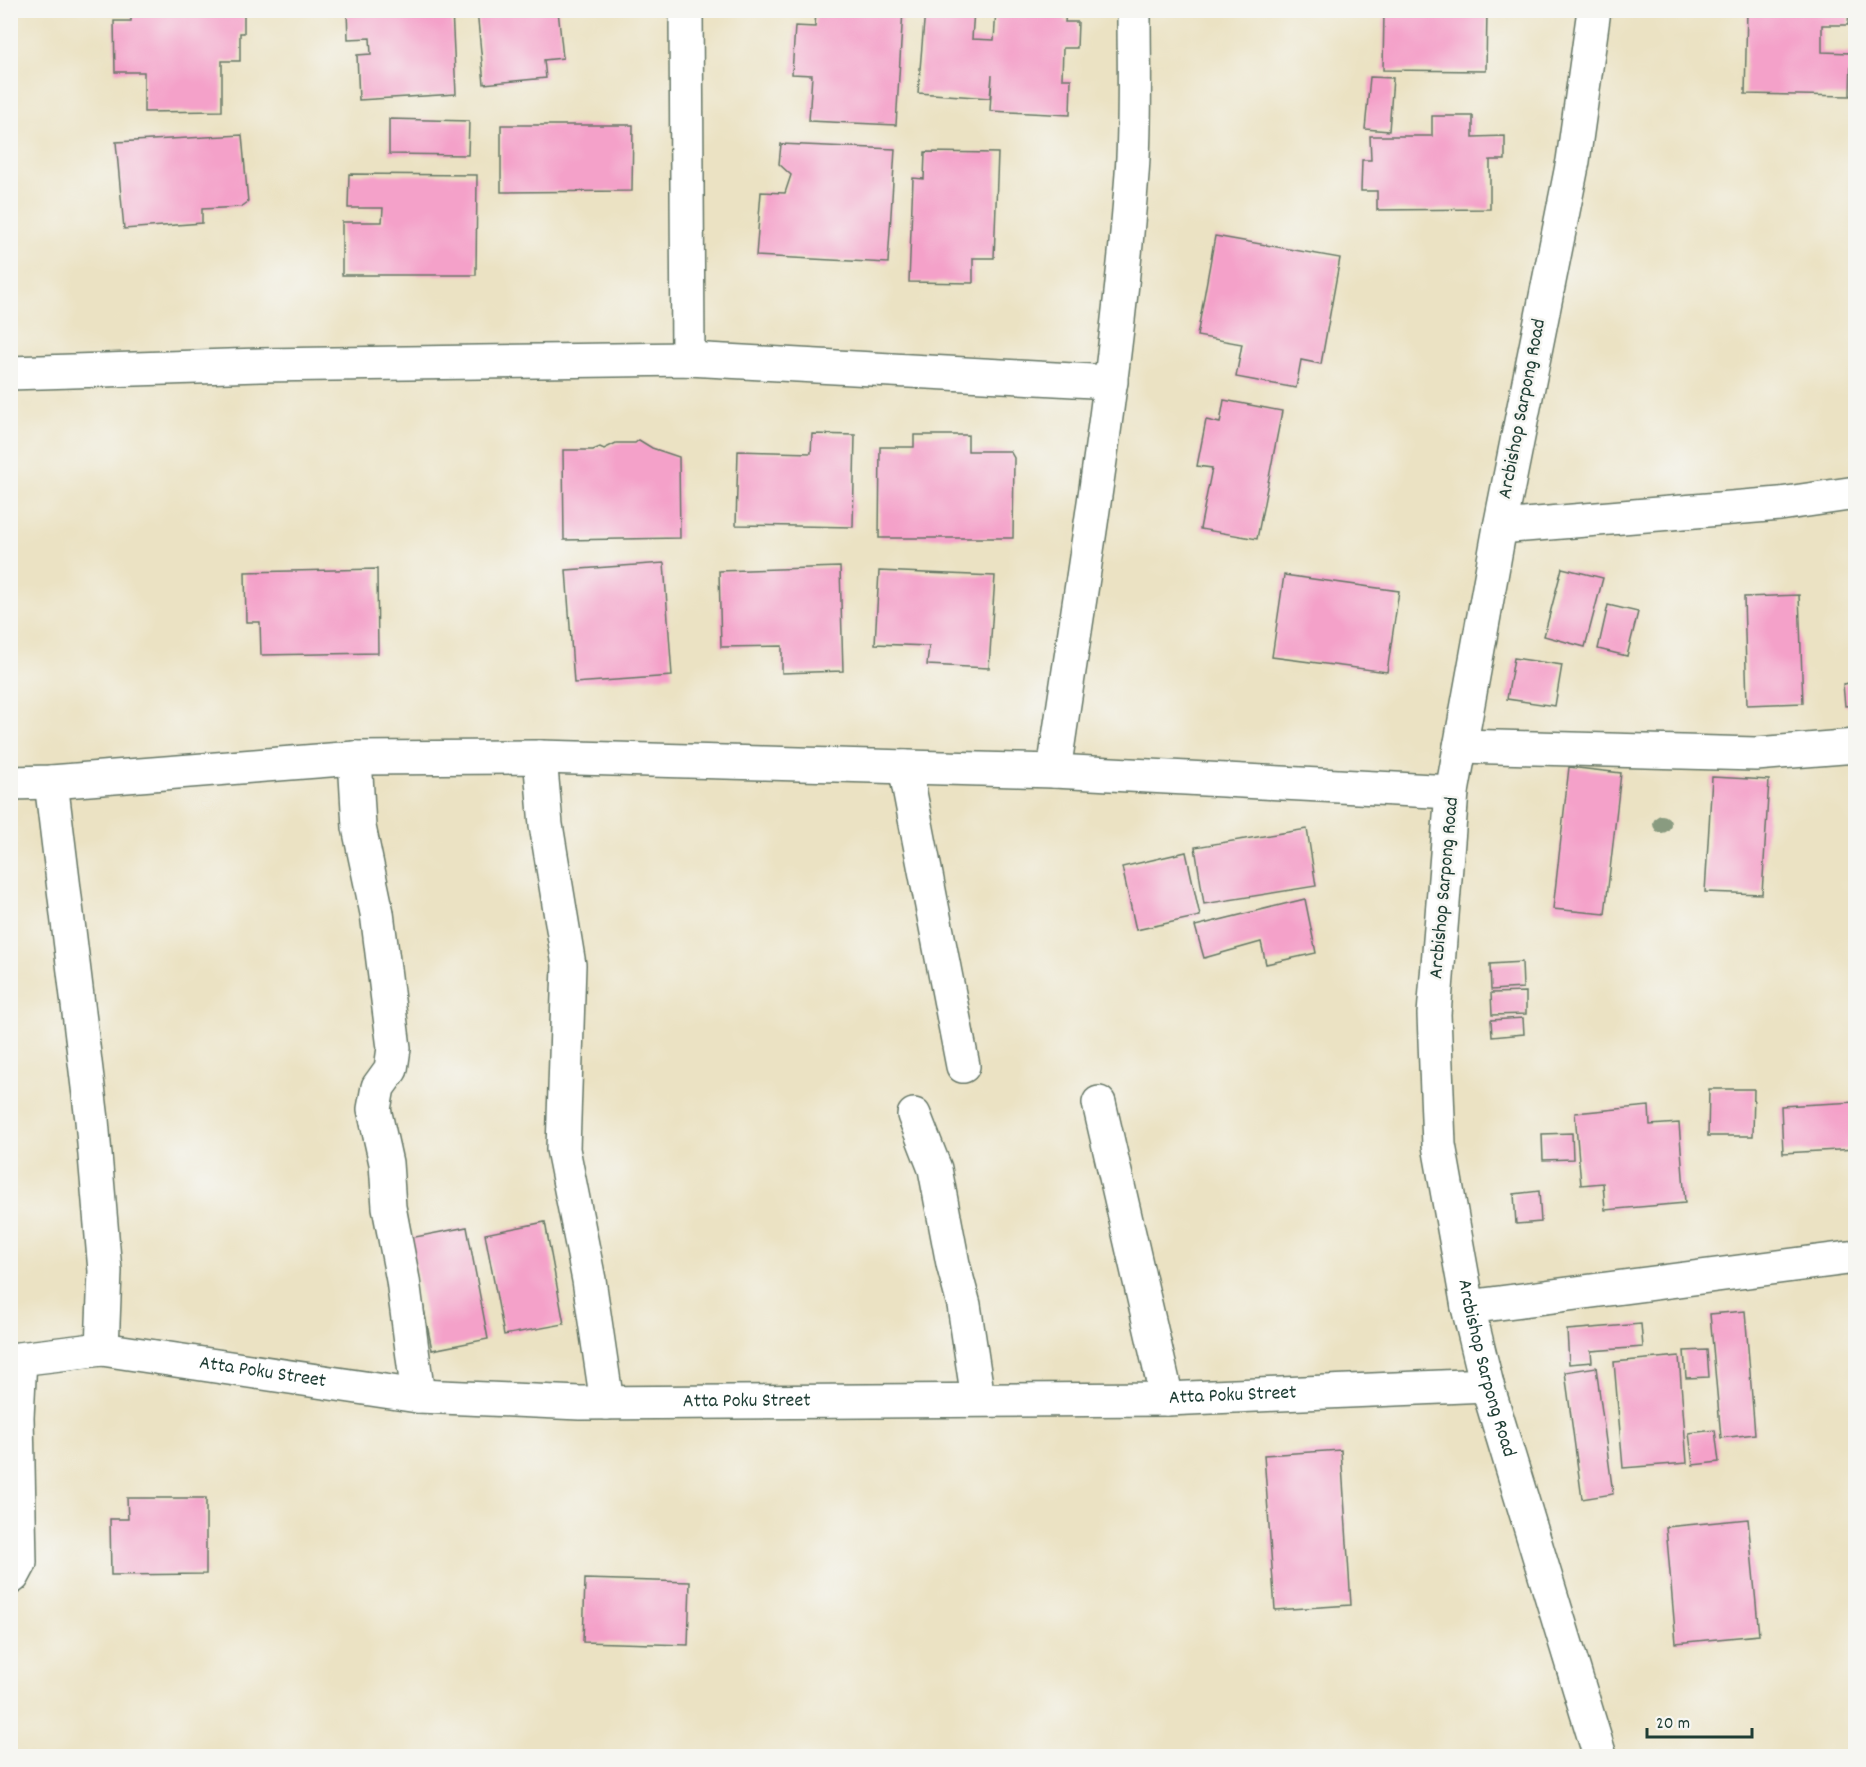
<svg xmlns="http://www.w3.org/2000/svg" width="1866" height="1767" font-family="Dekko,sans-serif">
<rect width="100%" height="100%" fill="#f6f6f2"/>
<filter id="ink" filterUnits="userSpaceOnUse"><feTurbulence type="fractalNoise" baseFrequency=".0167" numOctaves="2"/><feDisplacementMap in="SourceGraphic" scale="12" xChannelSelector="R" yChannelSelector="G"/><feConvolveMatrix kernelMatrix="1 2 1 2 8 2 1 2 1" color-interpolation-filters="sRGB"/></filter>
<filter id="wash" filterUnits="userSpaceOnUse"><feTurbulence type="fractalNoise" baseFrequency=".008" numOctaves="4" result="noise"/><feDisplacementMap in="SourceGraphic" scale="24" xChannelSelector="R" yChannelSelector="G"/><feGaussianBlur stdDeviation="1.35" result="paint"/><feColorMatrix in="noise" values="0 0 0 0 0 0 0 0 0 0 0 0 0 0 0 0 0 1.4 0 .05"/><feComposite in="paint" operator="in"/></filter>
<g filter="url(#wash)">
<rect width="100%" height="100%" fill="#ebe2c3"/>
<g id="blocks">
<!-- building -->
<g fill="#f4a1c9">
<polygon points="109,10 244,10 244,33 240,33 240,61 222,61 222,111 144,112 144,72 115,72 114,21 131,21 131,14 109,14"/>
<polygon points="347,10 452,10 456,94 359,100 357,55 371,54 370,38 348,39"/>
<polygon points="477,10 558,10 563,58 544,60 546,78 484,84"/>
<polygon points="816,10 903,10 896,125 809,121 812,75 792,74 795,26 815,27"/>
<polygon points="925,10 974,10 972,39 994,40 996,10 1066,10 1065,22 1078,22 1077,48 1063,48 1062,79 1071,79 1070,115 990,111 992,75 990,98 918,93"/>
<polygon points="1384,10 1487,10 1486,71 1383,70"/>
<polygon points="1747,10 1849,10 1848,25 1822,25 1822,52 1851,53 1850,96 1745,94"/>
<polygon points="1370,77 1393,78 1389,131 1365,129"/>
<polygon points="1432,116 1473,116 1473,137 1505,136 1505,160 1490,160 1490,209 1377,210 1377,191 1361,191 1362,160 1371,160 1370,136 1432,136"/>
<polygon points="389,119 469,121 468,155 389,154"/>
<polygon points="501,125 633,125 632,191 501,192"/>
<polygon points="242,135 248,202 241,207 202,209 202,223 124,229 116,142"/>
<polygon points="781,144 895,149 888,263 756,256 761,192 785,193 791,175 779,164"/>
<polygon points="925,152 998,153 994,258 973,258 973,283 909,282 913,178 924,179"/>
<polygon points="349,174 477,175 476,275 342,275 342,222 382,222 383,208 348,208"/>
<polygon points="1215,236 1340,258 1321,364 1301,360 1296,388 1236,377 1242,344 1197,336"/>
<polygon points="1224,400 1282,411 1257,539 1200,529 1212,468 1197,466 1206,420 1220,423"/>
<polygon points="812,434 855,435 853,527 736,525 738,451 811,453"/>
<polygon points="914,435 968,435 968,451 1010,451 1014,458 1013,538 879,538 880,447 914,447"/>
<polygon points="639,440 652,448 679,457 680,538 564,540 563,450 593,450 600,447 604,449 616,443 635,443"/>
<polygon points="664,563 672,676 574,683 566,570"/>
<polygon points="840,567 843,671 782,673 782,646 721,647 719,571"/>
<polygon points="1562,568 1603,578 1585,647 1544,636"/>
<polygon points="377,569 378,653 261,655 260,622 246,622 245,572"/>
<polygon points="879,571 995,576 989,668 927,665 929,646 875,644"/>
<polygon points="1284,575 1399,591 1387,672 1272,657"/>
<polygon points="1799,595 1803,703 1747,705 1744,597"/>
<polygon points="1608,605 1638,612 1627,656 1598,649"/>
<polygon points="1514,658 1562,665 1555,706 1507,699"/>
<polygon points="1856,682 1856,705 1845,706 1843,684"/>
<polygon points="1569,767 1621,773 1605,914 1553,909"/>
<polygon points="1712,777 1769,780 1762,894 1705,892"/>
<polygon points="1307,829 1316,886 1204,904 1195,847"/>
<polygon points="1186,852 1200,916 1136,930 1122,867"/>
<polygon points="1305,899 1316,953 1266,964 1261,942 1204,958 1195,926"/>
<polygon points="1522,962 1523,988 1491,990 1490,964"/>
<polygon points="1526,992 1526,1014 1492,1015 1491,993"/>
<polygon points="1523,1018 1524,1034 1492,1037 1491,1020"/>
<polygon points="1709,1089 1754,1089 1753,1136 1708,1136"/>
<polygon points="1856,1102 1856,1149 1783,1153 1781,1106"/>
<polygon points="1649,1106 1650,1125 1679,1123 1685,1203 1605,1210 1603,1183 1581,1185 1575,1113"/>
<polygon points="1572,1133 1573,1159 1543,1160 1542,1134"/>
<polygon points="1539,1191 1541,1222 1516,1224 1514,1194"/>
<polygon points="545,1222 564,1324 504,1335 485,1234"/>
<polygon points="467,1227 488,1339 432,1350 410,1238"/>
<polygon points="1745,1311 1755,1434 1721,1438 1710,1314"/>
<polygon points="1641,1324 1643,1347 1591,1351 1592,1362 1569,1364 1567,1330"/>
<polygon points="1707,1350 1709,1377 1686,1378 1684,1351"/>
<polygon points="1679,1356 1687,1463 1623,1468 1614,1362"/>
<polygon points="1596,1367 1613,1494 1582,1499 1565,1372"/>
<polygon points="1715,1430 1719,1462 1693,1465 1689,1433"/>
<polygon points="1341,1450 1351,1605 1275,1610 1264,1455"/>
<polygon points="127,1498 206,1498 206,1574 111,1575 110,1519 128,1519"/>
<polygon points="1748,1519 1759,1635 1676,1643 1666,1527"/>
<polygon points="585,1579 690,1582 688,1645 583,1642"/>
</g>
</g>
</g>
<g filter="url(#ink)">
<use href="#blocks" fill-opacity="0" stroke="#676" stroke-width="1.5"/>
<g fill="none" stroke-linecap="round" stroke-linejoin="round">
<!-- minor casing -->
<g stroke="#676" stroke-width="36">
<g id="minor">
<polyline points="686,10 688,359"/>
<path id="s1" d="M1594,10L1573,161L1500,527L1452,792L1434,1014L1439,1145L1468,1307L1487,1385L1600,1756"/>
<polyline points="10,373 260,365 688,359 1111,382"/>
<polyline points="1500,527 1780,504 1856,493"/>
<polyline points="1460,746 1756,754 1856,746"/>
<polyline points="540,757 546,825 569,965 563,1149 589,1280 607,1403"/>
<polyline points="355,758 359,827 377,913 394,1048 391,1069 378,1087 374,1109 386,1163 389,1207 403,1280 418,1396"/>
<polyline points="905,767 963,1066"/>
<path d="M1054,771C1083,573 1117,374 1132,174C1136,120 1134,65 1134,10"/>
<polyline points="51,782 92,1120 105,1271 102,1349"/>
<polyline points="10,783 51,782 355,758 540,757 1054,771 1452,792"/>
<polyline points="1099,1103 1167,1399"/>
<polyline points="914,1115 935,1169 953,1264 964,1305 978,1399"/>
<polyline points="1468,1307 1856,1257"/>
<path id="s2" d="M10,1360L102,1349L418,1396L580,1403L1167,1399L1487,1385"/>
<polyline points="10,1578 13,1576 20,1563 17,1417 20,1359"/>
</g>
</g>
<!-- minor -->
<use href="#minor" stroke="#fff" stroke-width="33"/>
</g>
<!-- trees -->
<circle fill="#899b80" cx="1662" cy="824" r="9"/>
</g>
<g text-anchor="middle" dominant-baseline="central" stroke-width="5" stroke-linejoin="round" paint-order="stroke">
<!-- street labels -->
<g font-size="20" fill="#1f3d34" stroke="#f6f6f2">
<text transform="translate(1523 409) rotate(-79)">Arcbishop Sarpong Road</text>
<text transform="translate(1445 888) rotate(-85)">Arcbishop Sarpong Road</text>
<text stroke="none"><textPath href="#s1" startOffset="1377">Arcbishop Sarpong Road</textPath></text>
<text stroke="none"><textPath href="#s2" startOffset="255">Atta Poku Street</textPath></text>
<text stroke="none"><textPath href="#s2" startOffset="1227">Atta Poku Street</textPath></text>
<text stroke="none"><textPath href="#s2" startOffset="741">Atta Poku Street</textPath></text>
</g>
</g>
<!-- margin -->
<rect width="1866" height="1767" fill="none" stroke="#f6f6f2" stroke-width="36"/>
<!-- scale -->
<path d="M1647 1728v9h105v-9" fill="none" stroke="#1f3d34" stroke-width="3"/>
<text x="1656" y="1728" font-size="18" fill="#1f3d34" stroke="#f6f6f2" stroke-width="4.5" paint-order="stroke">20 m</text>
</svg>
